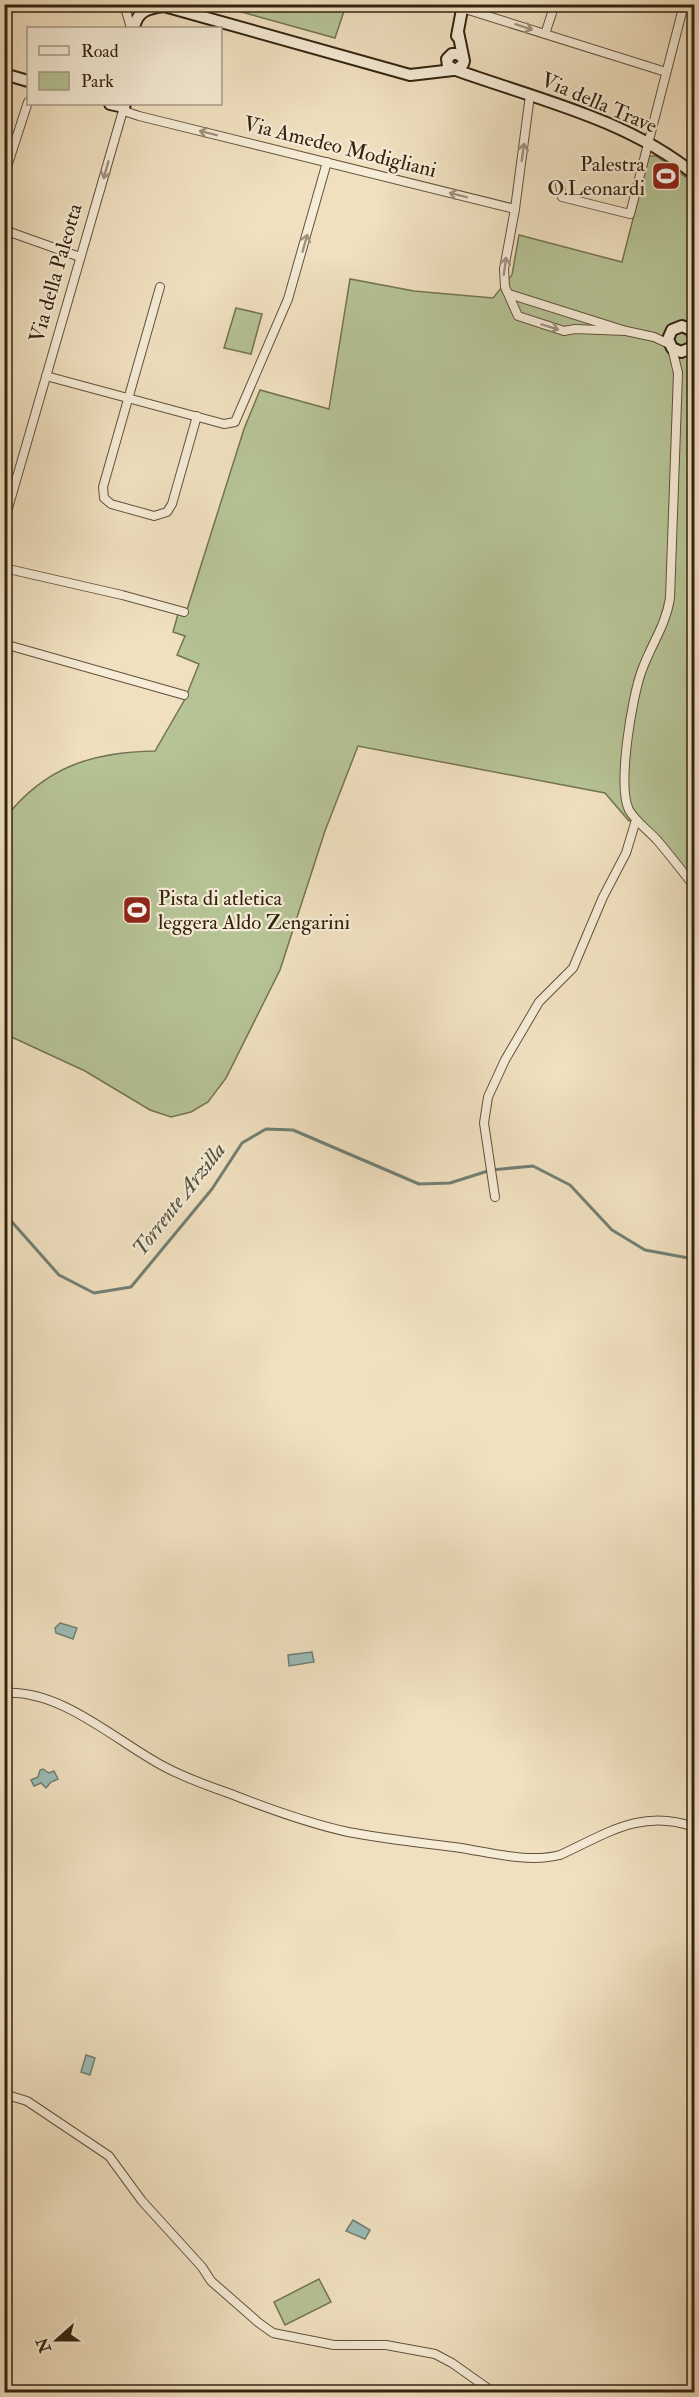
<svg xmlns="http://www.w3.org/2000/svg" width="699" height="2397" font-family="'IM FELL Double Pica',serif">
<rect width="100%" height="100%" fill="#f0e0c0"/>
<filter id="stains"><feTurbulence type="fractalNoise" baseFrequency=".00333" numOctaves="4"/><feColorMatrix values="0 0 0 0 .2 0 0 0 0 .09 0 0 0 0 .02 0 0 0 .5 -.17"/></filter>
<radialGradient id="worn" r=".72"><stop offset=".6" stop-color="#630" stop-opacity="0"/><stop offset="1" stop-color="#630" stop-opacity=".3"/></radialGradient>
<!-- green -->
<g fill="#b6c395" stroke="#747352" stroke-width="1.5">
<polygon points="216,5 346,5 335,38"/>
<path d="M649,156H656L694,183V390L690,473L694,478V881L637,816L629,821L605,793L358,746L325,831L280,970L226,1078L208,1102L191,1112L171,1117L150,1110L85,1071L5,1034V818C45,767 92,752 155,751L185,699L199,664L177,655L185,636L173,632L178,614L185,616L244,429L260,390L329,409L350,279L414,291L493,298L512,275L519,235L622,262Z"/>
<polygon points="236,308 262,314 251,354 224,348"/>
<polygon points="319,2279 331,2302 285,2325 274,2302"/>
</g>
<!-- water -->
<g fill="#9bbcb7" stroke="#717f74" stroke-width="1.5">
<polygon points="60,1623 77,1628 73,1639 56,1633 55,1628"/>
<polygon points="312,1652 314,1662 289,1666 288,1655"/>
<polygon points="43,1769 49,1773 54,1771 58,1779 51,1782 46,1788 41,1783 34,1786 31,1780 38,1777 40,1770"/>
<polygon points="86,2055 95,2058 90,2075 81,2072"/>
<polygon points="353,2220 370,2230 365,2239 346,2231"/>
</g>
<g fill="none" stroke-linecap="round" stroke-linejoin="round">
<!-- stream -->
<polyline stroke="#717f74" stroke-width="3" points="4,1213 59,1275 94,1293 131,1287 212,1189 242,1143 266,1129 293,1130 419,1184 450,1183 491,1170 533,1166 570,1185 612,1230 645,1250 694,1259"/>
<!-- street casing -->
<g stroke="#62523b" stroke-width="10">
<g id="street">
<polyline points="124,4 131,28"/>
<polyline points="462,8 666,72"/>
<polyline points="545,34 555,4"/>
<polyline points="530,95 515,209 504,269 505,287 518,316 564,331 575,329 626,331"/>
<polyline points="4,176 28,102"/>
<polyline points="560,185 562,197 630,214 684,4"/>
<polyline points="4,230 80,257"/>
<polyline points="160,287 103,487 104,498 111,504 154,516 167,512 172,504 197,416"/>
<polyline points="509,294 626,331 654,337 669,344"/>
<path d="M672,348L678,373L670,598C666,625 651,645 642,670C632,696 617,786 629,810C636,822 648,830 657,840C670,855 682,871 694,886"/>
<polyline points="46,376 224,424 235,422 288,299 327,162"/>
<polyline points="4,522 124,107 127,112 139,116 515,209"/>
<polyline points="4,568 122,595 184,612"/>
<polyline points="4,644 184,695"/>
<polyline points="495,1197 484,1123 488,1097 505,1060 539,1002 573,968 603,897 626,853 636,820"/>
<path d="M4,1693C61,1689 116,1741 163,1766C185,1778 208,1786 231,1794C269,1809 307,1823 348,1832C385,1839 423,1843 461,1848C492,1853 529,1863 560,1855C606,1834 642,1808 694,1827"/>
<polyline points="4,2094 27,2101 109,2156 142,2201 202,2267 211,2281 259,2323 273,2333 334,2345 386,2345 435,2354 452,2363 493,2392"/>
</g>
</g>
<!-- secondary casing -->
<g stroke="#33230f" stroke-width="14">
<g id="secondary">
<path d="M134,28C137,11 148,8 164,6L410,75L453,70"/>
<polyline points="458,32 464,61 463,64 456,70 448,66 447,59 452,54 458,54 463,58"/>
<polyline points="457,36 463,4"/>
<path d="M456,70C536,99 627,119 694,174"/>
<polyline points="4,74 28,81"/>
<polyline points="110,104 124,107 125,104"/>
<polyline points="694,338 691,330 682,326 672,330 668,339 672,348 681,352 691,348 694,340"/>
</g>
</g>
<!-- street -->
<use href="#street" stroke="#f5ebd6" stroke-width="8"/>
<!-- secondary -->
<use href="#secondary" stroke="#f5ebd6" stroke-width="10"/>
</g>
<!-- one-way arrows -->
<defs><path id="oneway-shaft" d="M-6 0H5M1.5-3L5.5 0L1.5 3" fill="none" stroke-width="1.6" stroke-linecap="round" stroke-linejoin="round" transform="scale(1.5)"/></defs>
<g stroke="#9e917c">
<use href="#oneway-shaft" transform="translate(524 27) rotate(18)"/>
<use href="#oneway-shaft" transform="translate(208 133) rotate(-166)"/>
<use href="#oneway-shaft" transform="translate(523 152) rotate(-82)"/>
<use href="#oneway-shaft" transform="translate(106 170) rotate(106)"/>
<use href="#oneway-shaft" transform="translate(458 195) rotate(-166)"/>
<use href="#oneway-shaft" transform="translate(305 243) rotate(-74)"/>
<use href="#oneway-shaft" transform="translate(505 266) rotate(-82)"/>
<use href="#oneway-shaft" transform="translate(550 327) rotate(17)"/>
</g>
<!-- icons -->
<defs>
<g id="stadium-square" transform="scale(1.5)"><rect x="-9" y="-9" width="18" height="18" rx="4" fill="#8f2418" stroke="#f5ebd6"/><path d="M0-5a6.5 5 0 1 0 0 10a6.5 5 0 1 0 0-10ZM-3.5-1.8h7v3.6h-7Z" fill="#fff"/></g>
</defs>
<g fill-rule="evenodd">
<use href="#stadium-square" x="666" y="176"/>
<use href="#stadium-square" x="137" y="910"/>
</g>
<g text-anchor="middle" dominant-baseline="central" stroke-width="4.5" stroke-linejoin="round" paint-order="stroke">
<!-- street labels -->
<g font-size="21" fill="#33230f" stroke="#f5ebd6">
<text transform="translate(599 103) rotate(23)">Via della Trave</text>
<text transform="translate(340 147) rotate(14)">Via Amedeo Modigliani</text>
<text transform="translate(56 273) rotate(-74)">Via della Paleotta</text>
</g>
<!-- poi labels -->
<g font-size="21" fill="#33230f" stroke="#f5ebd6" text-anchor="end">
<text x="645" y="164">Palestra<tspan x="645" dy="24">O.Leonardi</tspan></text>
<text x="158" y="898" text-anchor="start">Pista di atletica<tspan x="158" dy="24">leggera Aldo Zengarini</tspan></text>
</g>
<!-- water labels -->
<g font-size="22" font-style="italic" fill="#525141" stroke="#f5ebd6">
<text transform="translate(179 1199) rotate(-52)">Torrente Arzilla</text>
</g>
</g>
<!-- margin -->
<rect width="699" height="2397" fill="none" stroke="#f0e0c0" stroke-width="24"/>
<rect x="6" y="6" width="687" height="2385" fill="none" stroke="#33230f" stroke-width="3"/>
<rect x="12" y="12" width="675" height="2373" fill="none" stroke="#33230f" stroke-width="1.5"/>
<!-- legend -->
<rect x="27" y="27" width="195" height="78" fill="#f5ebd6" stroke="#a79b86" stroke-width="1.5"/>
<rect x="39" y="46" width="30" height="9" fill="#f5ebd6" stroke="#a79b86" stroke-width="1.5"/>
<text x="81" y="57" font-size="18" fill="#33230f">Road</text>
<rect x="39" y="72" width="30" height="18" fill="#b6c395" stroke="#a79b86" stroke-width="1.5"/>
<text x="81" y="87" font-size="18" fill="#33230f">Park</text>
<!-- north arrow -->
<g transform="translate(57 2340) rotate(249)" stroke="#f5ebd6" stroke-width="4.5" paint-order="stroke">
<path d="M0-4.5L10 22L0 15L-10 22Z" fill="#33230f"/>
<text y="-9" font-size="16" font-weight="bold" text-anchor="middle" fill="#33230f">N</text>
</g>
<rect width="100%" height="100%" filter="url(#stains)"/>
<rect width="100%" height="100%" fill="url(#worn)"/>
</svg>
